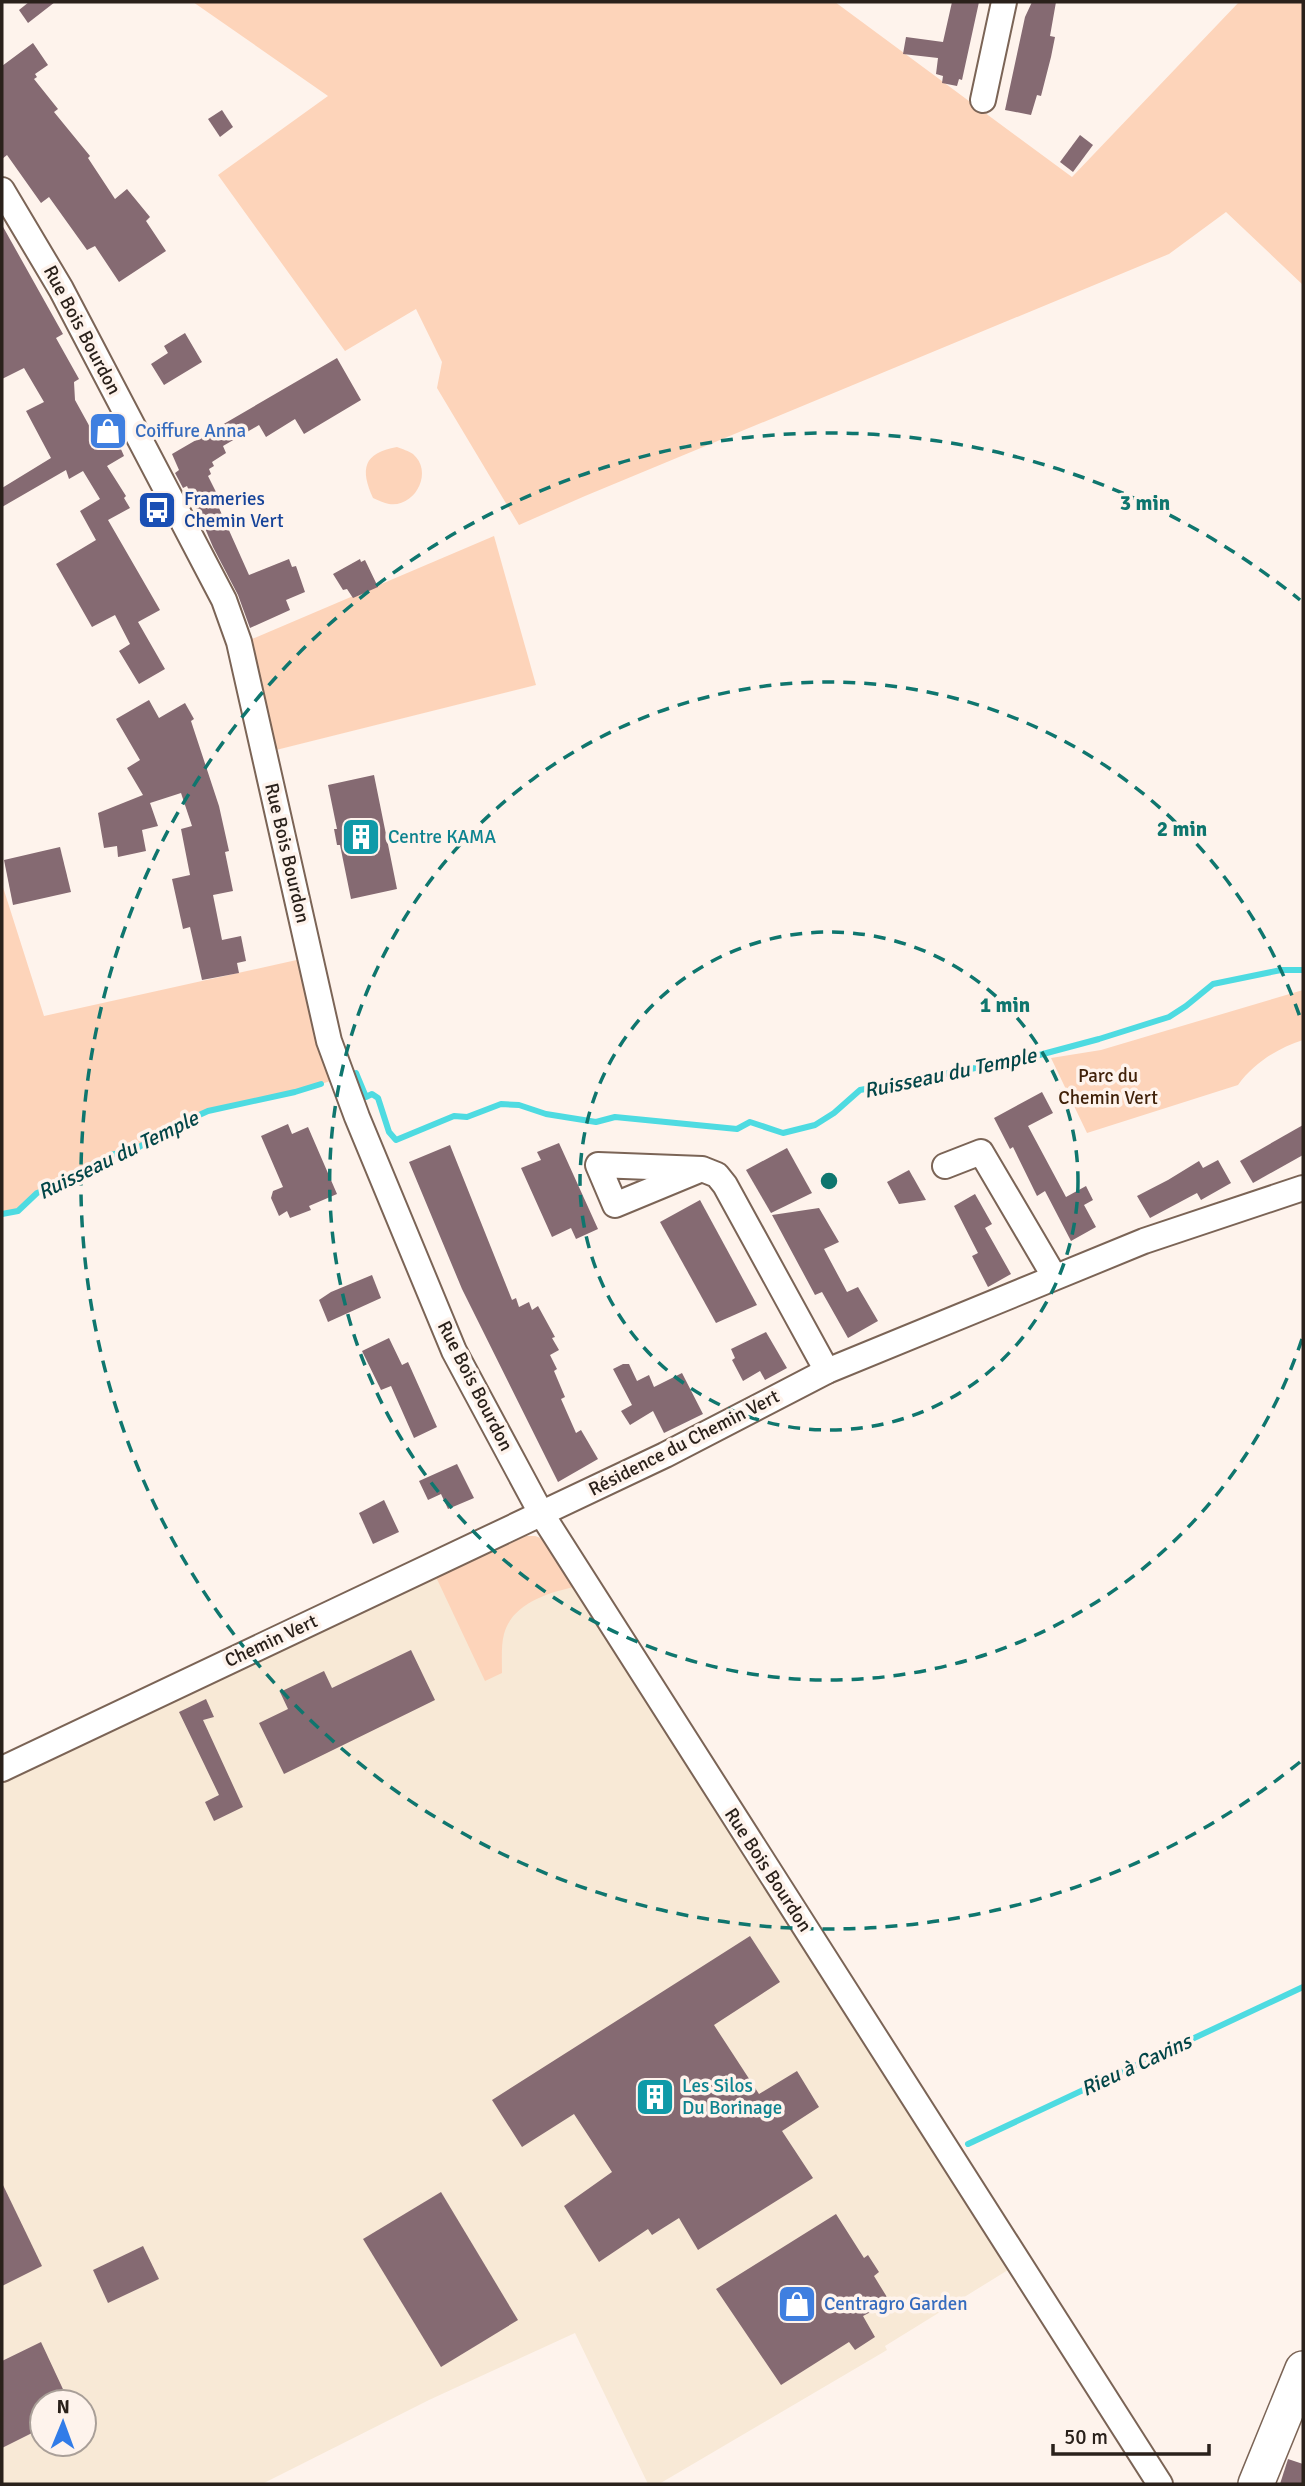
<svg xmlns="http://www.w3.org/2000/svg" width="1305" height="2486" font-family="Signika,sans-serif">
<rect width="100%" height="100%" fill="#fef3ec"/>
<!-- industrial -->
<path fill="#f8e9d6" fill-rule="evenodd" d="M526,1536H535L543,1539L574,1587L780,1907L1008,2270L885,2346L887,2350L659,2484H648L575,2333L429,2400L262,2484H2V1769ZM42,2402H84V2444H42Z"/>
<!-- green -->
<g fill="#fdd4ba">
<polygon points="193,2 835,2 1072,177 1239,2 1303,2 1303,285 1226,212 1169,254 585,496 519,525 437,388 442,362 416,309 345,351 218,175 328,96"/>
<path d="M397,447C402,449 409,451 413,454C434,472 415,508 389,504C384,503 378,500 373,498C360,469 363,453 397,447Z"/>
<polygon points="494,536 536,685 276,750 252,639"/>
<polygon points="2,884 44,1016 310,957 343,1077 296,1092 208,1111 166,1130 136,1149 111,1155 70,1181 37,1193 18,1211 2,1214"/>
<path d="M1303,990V1040C1278,1048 1254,1063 1238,1085L1087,1133L1051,1058L1101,1050Z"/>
<path d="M526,1536H535L543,1539L574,1587C547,1593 512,1604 504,1634C501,1645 502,1661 502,1673L485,1681L436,1577Z"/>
</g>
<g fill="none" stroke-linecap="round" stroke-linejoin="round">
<!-- stream -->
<g stroke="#4edbe1" stroke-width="6">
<polyline points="356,1073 366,1097 372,1094 378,1098 389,1132 396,1140 454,1116 467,1117 501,1104 519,1105 546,1114 596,1122 615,1117 737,1129 750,1122 783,1133 815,1125 834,1113 860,1090 1028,1058 1099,1039 1169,1017 1186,1006 1213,984 1281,970 1303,970"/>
<polyline points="2,1214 18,1211 37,1193 70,1181 111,1155 136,1149 166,1130 208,1111 295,1092 321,1084"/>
<polyline points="968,2144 1303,1987"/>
</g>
</g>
<!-- building -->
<g fill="#856a72">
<polygon points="29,2 55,2 28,23 19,10"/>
<polygon points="952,2 979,2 962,80 959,79 957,86 942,83 943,76 936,74 938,58 903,54 906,37 943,42"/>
<polygon points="1032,2 1056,2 1050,36 1055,37 1051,57 1041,96 1037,95 1031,115 1005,110 1025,17"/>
<polygon points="33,43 48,65 35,74 37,77 34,79 58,109 54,112 90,156 88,158 115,199 127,189 150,217 146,221 166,251 119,282 95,246 87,250 49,197 41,203 7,155 2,159 2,66"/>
<polygon points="222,110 233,127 220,137 208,119"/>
<polygon points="1080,135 1093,145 1073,172 1060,162"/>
<polygon points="2,225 63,334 56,338 79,379 74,382 75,400 102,449 117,440 124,456 107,466 126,496 124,498 130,508 108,520 160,610 138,622 165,669 139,684 119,651 130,644 115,615 92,627 56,564 96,540 80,511 100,499 83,471 69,479 66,470 2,507 2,488 51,458 26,411 44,402 24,368 2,379"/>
<polygon points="185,333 202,362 164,385 151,364 168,353 164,346"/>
<polygon points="337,358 361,400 304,434 295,419 266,437 259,425 223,446 226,453 212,462 214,466 209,469 211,474 208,476 217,494 214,496 219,508 249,575 289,559 292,567 296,566 305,592 286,600 290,610 250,628 238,595 213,547 187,486 183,488 175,473 179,470 172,454"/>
<polygon points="360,559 361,562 365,560 378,587 353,598 347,589 343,590 333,574"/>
<polygon points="149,700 159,718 185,703 194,719 191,721 219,806 229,851 225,852 233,891 213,895 222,940 241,936 246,961 237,963 239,973 202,980 190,927 183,929 172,879 190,875 181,829 192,826 181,793 150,803 158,826 142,830 146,851 118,857 117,846 104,848 98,813 143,795 127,768 140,760 116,719"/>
<polygon points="374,775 397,889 351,899 340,845 337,845 334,829 337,829 328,785"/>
<polygon points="60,847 71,892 13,905 4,860"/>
<polygon points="1042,1092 1053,1113 1028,1126 1066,1197 1086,1186 1093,1200 1084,1205 1096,1227 1071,1241 1045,1191 1037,1196 1013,1147 1010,1149 994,1118"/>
<polygon points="288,1124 292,1134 308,1127 337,1194 309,1206 311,1210 290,1218 287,1211 279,1216 271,1198 273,1191 283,1187 261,1136"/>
<polygon points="1303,1125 1303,1155 1253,1183 1240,1161"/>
<polygon points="559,1143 598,1229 576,1239 571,1228 552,1237 521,1168 541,1160 537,1152"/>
<polygon points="450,1145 512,1300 516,1298 519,1307 529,1302 532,1310 538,1306 555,1337 552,1338 559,1350 550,1355 557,1369 554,1371 565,1397 561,1399 576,1433 581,1430 598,1459 558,1482 462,1289 409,1162"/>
<polygon points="787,1148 812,1193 771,1213 746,1170"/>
<polygon points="1218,1160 1231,1183 1201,1200 1197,1193 1150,1218 1137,1196 1168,1180 1199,1161 1203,1168"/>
<polygon points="909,1170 926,1200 899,1204 887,1182"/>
<polygon points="975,1194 992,1224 985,1228 1011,1274 988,1287 972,1256 978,1253 954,1206"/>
<polygon points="700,1200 757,1305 716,1323 660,1222"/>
<polygon points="819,1208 839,1242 824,1249 847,1292 858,1287 878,1321 848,1338 822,1292 815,1295 772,1215"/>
<polygon points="372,1275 381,1298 328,1322 319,1300 331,1292"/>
<polygon points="766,1332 787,1368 765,1380 760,1371 743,1381 732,1360 735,1358 731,1349"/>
<polygon points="389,1338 402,1365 408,1362 437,1427 414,1438 391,1386 381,1390 362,1351"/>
<polygon points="629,1364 637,1381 649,1375 654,1387 682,1373 703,1414 664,1433 653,1411 630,1425 621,1411 632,1405 613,1369 623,1364"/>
<polygon points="457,1464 474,1498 448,1509 441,1494 428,1500 419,1481"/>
<polygon points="384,1500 399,1532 373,1544 359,1513"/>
<polygon points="411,1650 435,1700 284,1774 259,1723 288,1709 280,1692 324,1671 332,1688"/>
<polygon points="206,1699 214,1717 203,1720 243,1807 214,1821 205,1802 219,1795 179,1712"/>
<polygon points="750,1936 780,1982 714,2025 759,2094 797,2071 819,2107 782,2131 813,2178 698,2250 679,2218 652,2235 648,2229 599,2262 564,2206 612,2172 574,2114 522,2147 492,2100"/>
<polygon points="2,2183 42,2266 2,2286"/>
<polygon points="441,2192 518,2320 441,2367 363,2239"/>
<polygon points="836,2214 864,2258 868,2255 879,2272 874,2276 890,2302 863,2316 875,2337 855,2350 849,2342 781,2385 716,2289"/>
<polygon points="143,2246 159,2279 108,2303 93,2270"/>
<polygon points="41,2342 69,2402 42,2402 42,2428 2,2448 2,2361"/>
<polygon points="1288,2459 1303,2464 1303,2484 1280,2484"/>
</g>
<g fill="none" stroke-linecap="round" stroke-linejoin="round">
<!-- minor casing -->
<g stroke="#7b6456" stroke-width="28">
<g id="minor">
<polyline points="983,100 1004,2"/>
<polyline points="2,190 61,289 224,600 239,642 329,1041 357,1117 454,1351 541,1513 1160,2484"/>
<polyline points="945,1166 981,1152 1054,1276"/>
<polyline points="702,1169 615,1205 598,1165 702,1169 717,1175 725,1185 827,1371"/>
<polyline points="2,1769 665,1455 827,1371 1144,1241 1303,1188"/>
</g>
</g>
<!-- secondary casing -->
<g stroke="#7b6456" stroke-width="38">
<polyline id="secondary" points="1256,2484 1303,2369"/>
</g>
<!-- minor -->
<use href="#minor" stroke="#fff" stroke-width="24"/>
<!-- secondary -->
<use href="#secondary" stroke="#fff" stroke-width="35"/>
</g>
<!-- distance rings -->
<g fill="none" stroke="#0f766e" stroke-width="3.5" stroke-dasharray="12 9">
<circle cx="829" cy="1181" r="249"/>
<path d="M1302 1339A499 499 0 1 1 1302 1023"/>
<path d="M1300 1762A748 748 0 1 1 1300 600"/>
</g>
<!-- icons -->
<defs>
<g id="shop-square" transform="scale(2.0125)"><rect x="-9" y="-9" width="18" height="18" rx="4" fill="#3f7fe0" stroke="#fef3ec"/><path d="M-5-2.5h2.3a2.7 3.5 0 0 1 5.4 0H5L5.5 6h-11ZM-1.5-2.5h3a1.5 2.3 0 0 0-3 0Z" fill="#fff"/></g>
<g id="bus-square" transform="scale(2.0125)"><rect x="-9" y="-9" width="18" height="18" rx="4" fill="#1a4fb4" stroke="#fef3ec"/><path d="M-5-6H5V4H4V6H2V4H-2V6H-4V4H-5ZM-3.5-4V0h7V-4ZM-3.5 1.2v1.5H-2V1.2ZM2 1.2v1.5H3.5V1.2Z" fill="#fff"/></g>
<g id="building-square" transform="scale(2.0125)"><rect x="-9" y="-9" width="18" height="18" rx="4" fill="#0f9aa8" stroke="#fef3ec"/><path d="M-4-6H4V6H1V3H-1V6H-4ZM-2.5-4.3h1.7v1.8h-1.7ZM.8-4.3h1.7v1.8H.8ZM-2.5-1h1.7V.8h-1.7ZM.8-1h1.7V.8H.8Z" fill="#fff"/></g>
</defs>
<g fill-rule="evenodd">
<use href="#shop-square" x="108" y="431"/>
<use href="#bus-square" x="157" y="510"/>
<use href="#building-square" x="361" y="837"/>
<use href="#building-square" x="655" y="2097"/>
<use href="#shop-square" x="797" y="2304"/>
</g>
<g text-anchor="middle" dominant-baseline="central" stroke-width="7" stroke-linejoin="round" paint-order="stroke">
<!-- street labels -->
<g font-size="19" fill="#2a211b" stroke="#fef3ec">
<text transform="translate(82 330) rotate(62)">Rue Bois Bourdon</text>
<text transform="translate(287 853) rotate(77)">Rue Bois Bourdon</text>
<text transform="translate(475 1386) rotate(63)">Rue Bois Bourdon</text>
<text transform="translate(684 1443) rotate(-27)">Résidence du Chemin Vert</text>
<text transform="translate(271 1641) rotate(-25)">Chemin Vert</text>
<text transform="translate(768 1870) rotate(57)">Rue Bois Bourdon</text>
</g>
<!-- shop labels -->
<g font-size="19" fill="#366cbe" stroke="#fef3ec" text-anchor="start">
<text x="135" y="431">Coiffure Anna</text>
<text x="824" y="2304">Centragro Garden</text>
</g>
<!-- transit labels -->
<g font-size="19" fill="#164399" stroke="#fef3ec" text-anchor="start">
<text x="184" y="499">Frameries<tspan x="184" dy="22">Chemin Vert</tspan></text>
</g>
<!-- culture labels -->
<g font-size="19" fill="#0d838f" stroke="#fef3ec" text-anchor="start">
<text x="388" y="837">Centre KAMA</text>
<text x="682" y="2086">Les Silos<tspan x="682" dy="22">Du Borinage</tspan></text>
</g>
<!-- park labels -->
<g font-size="19" fill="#41220a" stroke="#fef3ec">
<text x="1108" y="1076">Parc du<tspan x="1108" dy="22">Chemin Vert</tspan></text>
</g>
<!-- water labels -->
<g font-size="21" font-style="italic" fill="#034648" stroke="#fef3ec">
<text transform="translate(950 1073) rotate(-12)">Ruisseau du Temple</text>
<text transform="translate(118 1155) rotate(-26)">Ruisseau du Temple</text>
<text transform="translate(1136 2065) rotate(-25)">Rieu à Cavins</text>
</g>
</g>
<circle cx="829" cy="1181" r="10" fill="#0f766e" stroke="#fef3ec" stroke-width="3.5"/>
<g font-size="21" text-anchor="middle" font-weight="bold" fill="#0f766e" stroke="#fef3ec" stroke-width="7" stroke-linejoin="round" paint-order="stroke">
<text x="1145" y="510">3 min</text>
<text x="1182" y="836">2 min</text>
<text x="1005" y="1012">1 min</text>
</g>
<!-- border -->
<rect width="1305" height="2486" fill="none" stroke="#2a211b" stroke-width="7"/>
<!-- north arrow -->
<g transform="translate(63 2423) rotate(1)"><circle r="33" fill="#fef3ec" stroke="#a99f98" stroke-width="2"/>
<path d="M0-5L12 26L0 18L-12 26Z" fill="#317ce8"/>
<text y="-10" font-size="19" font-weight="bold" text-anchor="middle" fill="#2a211b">N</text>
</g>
<!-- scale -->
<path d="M1053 2444v10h156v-10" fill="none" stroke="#2a211b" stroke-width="3.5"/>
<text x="1064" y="2444" font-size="21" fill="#2a211b" stroke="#fef3ec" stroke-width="5" paint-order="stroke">50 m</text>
</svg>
